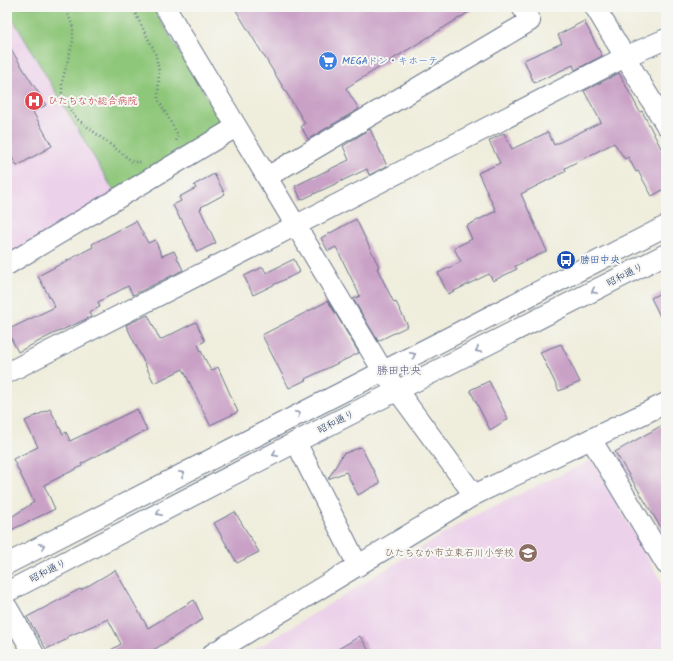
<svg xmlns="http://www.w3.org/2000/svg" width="673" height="661" font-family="Kalam,'Klee One',sans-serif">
<rect width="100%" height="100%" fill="#f6f6f2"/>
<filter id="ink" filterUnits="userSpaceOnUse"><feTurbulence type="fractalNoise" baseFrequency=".025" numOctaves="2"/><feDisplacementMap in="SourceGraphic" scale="8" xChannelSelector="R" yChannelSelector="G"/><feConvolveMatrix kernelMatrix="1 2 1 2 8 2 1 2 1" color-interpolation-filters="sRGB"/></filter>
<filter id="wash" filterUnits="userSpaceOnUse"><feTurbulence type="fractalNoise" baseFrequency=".012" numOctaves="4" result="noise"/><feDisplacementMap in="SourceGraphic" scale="16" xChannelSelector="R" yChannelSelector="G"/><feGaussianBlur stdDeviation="0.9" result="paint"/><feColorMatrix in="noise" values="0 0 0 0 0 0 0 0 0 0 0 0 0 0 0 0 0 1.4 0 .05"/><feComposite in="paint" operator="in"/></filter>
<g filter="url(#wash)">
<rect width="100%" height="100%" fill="#efeddb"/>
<!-- built -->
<g fill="#ecd1ea">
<polygon points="7,9 115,193 7,255"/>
<polygon points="592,460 666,590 666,654 248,654 471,517"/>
</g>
<!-- green -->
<polygon fill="#8fc77a" stroke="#557b6c" points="7,7 152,7 223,123 223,131 115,193 7,9"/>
<g id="blocks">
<!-- building -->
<g fill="#c9a0c6">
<polygon points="234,7 477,7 346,88 359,109 308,139 301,126 305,123"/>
<polygon points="584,21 602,56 575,70 573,65 534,83 524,60 562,43 558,35"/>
<polygon points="7,43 46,105 33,112 52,146 17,166 7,149"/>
<polygon points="619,73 640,112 642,111 666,158 666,188 652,196 638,171 636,172 628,157 625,159 614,143 565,168 566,171 521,194 547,251 515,266 517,269 493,281 489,274 448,294 438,273 461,262 454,248 472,239 466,226 496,211 478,173 500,163 489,141 504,133 512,149 548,132 554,145 601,122 584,91"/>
<polygon points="370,129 387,166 369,175 367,169 301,200 295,186 349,160 343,146"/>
<polygon points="214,174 225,194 201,207 202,208 200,209 216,243 197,252 181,218 180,219 173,205 181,201 179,197 196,188 194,185"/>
<polygon points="356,219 379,267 377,268 394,303 396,302 408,326 378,341 353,299 360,296 336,247 328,251 321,238"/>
<polygon points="136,221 148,243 155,240 162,256 174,251 183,270 133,295 128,286 98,302 100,307 89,312 91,317 53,334 18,352 7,330 55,307 38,276 93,247 92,244"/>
<polygon points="294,259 300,272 253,295 244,276 263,267 266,273"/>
<polygon points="666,290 666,328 651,298"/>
<polygon points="328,301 359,353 305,379 306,380 289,388 262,335"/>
<polygon points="148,315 160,340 196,322 205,341 198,345 211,371 218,367 238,412 210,425 183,369 154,383 126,325"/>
<polygon points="561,344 580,382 559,391 540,352"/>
<polygon points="489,381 508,419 490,430 470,390"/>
<polygon points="50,409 63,434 66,432 70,441 137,409 147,430 81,464 82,466 44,485 55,509 7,532 7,520 34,502 13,459 38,447 25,421"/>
<polygon points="666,423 666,536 615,452"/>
<polygon points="361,447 380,483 358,495 346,472 328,479 343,454"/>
<polygon points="235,512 259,552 237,563 214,523"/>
<polygon points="115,570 148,628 194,600 203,619 147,654 104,654 121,644 108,619 67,637 68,639 46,649 27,617 80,589 81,590"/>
<polygon points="360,636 371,654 330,654"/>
</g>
</g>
</g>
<g filter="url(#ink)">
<use href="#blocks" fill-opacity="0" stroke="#65728a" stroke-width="1"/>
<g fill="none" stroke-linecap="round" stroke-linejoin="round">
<!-- minor casing -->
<g stroke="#65728a" stroke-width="22">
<g id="minor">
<polyline points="165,7 383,371 474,495"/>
<polyline points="595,7 666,125"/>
<polyline points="267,177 530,21 522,7"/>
<polyline points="7,265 236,127"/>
<polyline points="7,373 625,57 666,39"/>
<polyline points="591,439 666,564"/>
<polyline points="296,442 358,566"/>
<polyline points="7,564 666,226"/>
<polyline points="7,592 296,442 666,254"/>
<polyline points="7,607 34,654"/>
<polyline points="212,654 474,495 666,403"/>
</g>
</g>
<!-- path -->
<g stroke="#65728a" stroke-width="2.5" stroke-dasharray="1 3" stroke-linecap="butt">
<polyline points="65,7 73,27 73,41 62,82 62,93 69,108 76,118 133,162 143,162"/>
<polyline points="132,7 155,52 159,71 158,99 178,135 176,142"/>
</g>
<!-- minor -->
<use href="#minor" stroke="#fff" stroke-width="20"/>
</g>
<!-- one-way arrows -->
<defs><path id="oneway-chevron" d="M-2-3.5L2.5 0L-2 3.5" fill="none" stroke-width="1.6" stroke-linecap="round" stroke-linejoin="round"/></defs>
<g stroke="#8d97ae">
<use href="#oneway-chevron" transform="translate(594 291) rotate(153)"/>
<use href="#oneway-chevron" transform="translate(478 350) rotate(153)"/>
<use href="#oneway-chevron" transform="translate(413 355) rotate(-27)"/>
<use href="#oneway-chevron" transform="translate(298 414) rotate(-27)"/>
<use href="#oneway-chevron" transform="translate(275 454) rotate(153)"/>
<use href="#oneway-chevron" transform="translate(182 474) rotate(-27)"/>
<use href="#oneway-chevron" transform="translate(159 513) rotate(153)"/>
<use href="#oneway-chevron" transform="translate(42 546) rotate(-27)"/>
</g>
</g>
<!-- icons -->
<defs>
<g id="supermarket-disc" transform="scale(1)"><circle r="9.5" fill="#3f7fe0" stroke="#f6f6f2"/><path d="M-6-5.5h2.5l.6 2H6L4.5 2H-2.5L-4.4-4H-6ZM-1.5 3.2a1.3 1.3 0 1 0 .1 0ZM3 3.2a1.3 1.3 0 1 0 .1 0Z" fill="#fff"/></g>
<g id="hospital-disc" transform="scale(1)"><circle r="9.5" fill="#e0444e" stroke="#f6f6f2"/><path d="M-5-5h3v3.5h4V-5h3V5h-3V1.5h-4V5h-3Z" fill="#fff"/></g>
<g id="bus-disc" transform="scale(1)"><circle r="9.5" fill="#1a4fb4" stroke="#f6f6f2"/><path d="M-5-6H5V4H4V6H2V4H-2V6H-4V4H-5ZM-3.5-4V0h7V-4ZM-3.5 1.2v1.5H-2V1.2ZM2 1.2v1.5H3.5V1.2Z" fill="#fff"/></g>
<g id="school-disc" transform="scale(1)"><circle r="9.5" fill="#8d6e63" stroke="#f6f6f2"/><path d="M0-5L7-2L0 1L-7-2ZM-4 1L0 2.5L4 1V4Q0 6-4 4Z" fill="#fff"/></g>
</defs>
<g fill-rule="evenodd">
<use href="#supermarket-disc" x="328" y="61"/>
<use href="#hospital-disc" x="34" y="101"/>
<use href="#bus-disc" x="566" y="260"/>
<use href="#school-disc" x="528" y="553"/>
</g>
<g text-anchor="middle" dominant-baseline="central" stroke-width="4" stroke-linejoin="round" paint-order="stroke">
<!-- shop labels -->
<g font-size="10" fill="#366cbe" stroke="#f6f6f2" text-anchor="start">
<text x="342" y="61">MEGAドン・キホーテ</text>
</g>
<!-- health labels -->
<g font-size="10" fill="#be3a42" stroke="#f6f6f2" text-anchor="start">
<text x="48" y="101">ひたちなか総合病院</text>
</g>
<!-- transit labels -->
<g font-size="10" fill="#164399" stroke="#f6f6f2" text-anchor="start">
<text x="580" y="260">勝田中央</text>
</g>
<!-- street labels -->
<g font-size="10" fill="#1b2f5e" stroke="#f6f6f2">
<text transform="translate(625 275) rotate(-27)">昭和通り</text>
<text transform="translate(336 422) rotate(-27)">昭和通り</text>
<text transform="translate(48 571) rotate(-27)">昭和通り</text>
</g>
<!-- education labels -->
<g font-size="10" fill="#785e54" stroke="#f6f6f2" text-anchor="end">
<text x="514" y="553">ひたちなか市立東石川小学校</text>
</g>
<!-- neighbourhood labels -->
<g font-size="11" fill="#585782" stroke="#f6f6f2">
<text x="399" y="371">勝田中央</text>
</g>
</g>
<!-- margin -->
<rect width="673" height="661" fill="none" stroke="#f6f6f2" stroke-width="24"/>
</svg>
